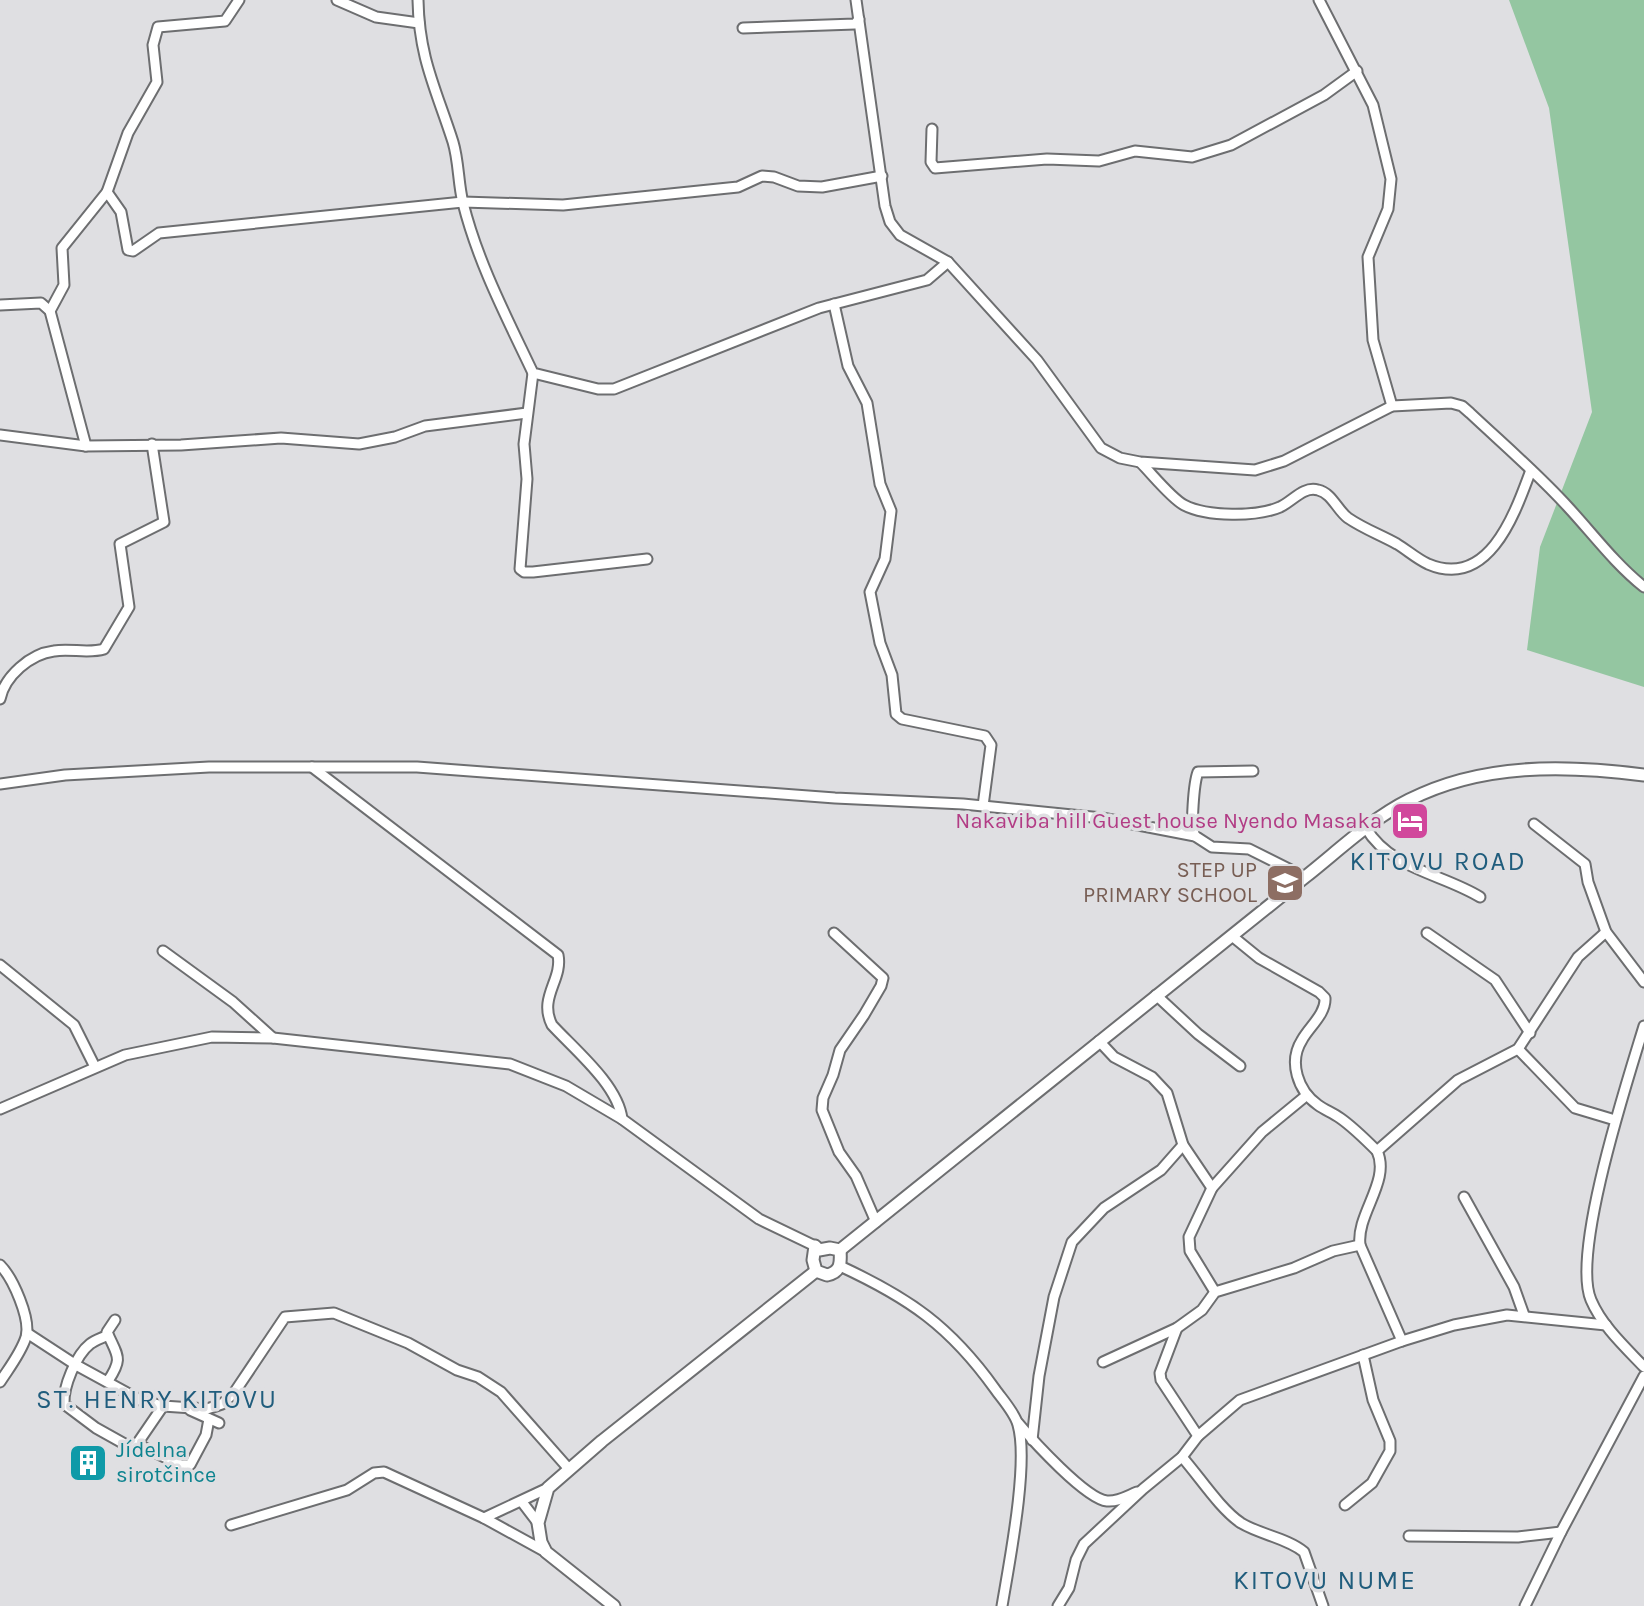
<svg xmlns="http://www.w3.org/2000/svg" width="1644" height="1606" font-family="Karla,sans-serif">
<rect width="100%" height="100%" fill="#dfdfe2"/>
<!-- green -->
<polygon fill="#94c6a1" points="1509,0 1644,0 1644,687 1527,650 1540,547 1592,412 1549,108"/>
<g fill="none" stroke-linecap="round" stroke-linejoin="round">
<!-- minor casing -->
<g stroke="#6d6e70" stroke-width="13">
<g id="minor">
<polyline points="337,0 376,17 419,23"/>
<path d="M418,0C419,58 436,89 453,142C459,162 458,183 463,203C478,263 507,318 533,373L598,389H614L819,308L927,280L948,262"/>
<path d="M856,0L885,206L890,222L900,235L948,262L1037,360L1101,448L1120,458L1140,462L1255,470L1284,461L1392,406L1451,403L1462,406L1470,413C1503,444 1537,473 1568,507C1593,534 1615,564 1644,587"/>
<polyline points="1319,0 1373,105 1391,179 1388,209 1368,257 1373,340 1392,406"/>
<polyline points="743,28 855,24 859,19"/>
<polyline points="932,129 931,162 935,168 1047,159 1099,161 1135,151 1192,157 1231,145 1324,95 1357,71"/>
<polyline points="107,192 121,212 128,250 133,251 159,233 463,202 563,205 738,187 762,176 774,177 798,186 822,187 882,176"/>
<polyline points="834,304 848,366 867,403 880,484 891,511 885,559 870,592 880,643 892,675 896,714 902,719 985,736 991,745 983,806"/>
<polyline points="0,305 41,303 50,311 86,446"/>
<polyline points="50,311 64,285 62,248 107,192 128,133 157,82 153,45 158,27 225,21 239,0"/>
<polyline points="533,373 524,444 527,479 520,569 524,572 533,572 647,559"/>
<polyline points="0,435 86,446 181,445 281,438 359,444 395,437 425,426 527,413"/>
<path d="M1141,463C1152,474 1171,498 1184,505C1207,517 1257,517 1280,507C1293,501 1303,486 1318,490C1332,493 1337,510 1348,518C1364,529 1381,535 1397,544C1407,550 1417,559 1428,564C1489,590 1515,513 1531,470"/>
<path d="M0,699C5,676 30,654 54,651C70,648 88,654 104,649L129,607L120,544L164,522L152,444"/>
<path d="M312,767L558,955C563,980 538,997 552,1025C575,1050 618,1085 622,1119"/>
<polyline points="0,784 65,775 209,767 417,767 835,798 963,804 1102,818 1195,836 1212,847 1249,849 1305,877"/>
<polyline points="1534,824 1585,864 1588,882 1606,932 1644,982"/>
<path d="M1366,828C1390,869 1443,874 1480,897"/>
<path d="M1195,836C1190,828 1194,782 1198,772L1253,771"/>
<polyline points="834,933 883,978 881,986 864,1015 840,1050 833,1075 823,1098 822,1110 839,1152 856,1176 876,1222"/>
<polyline points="1427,933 1495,980 1530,1033"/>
<path d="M1232,936L1259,958L1319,992L1325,998C1326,1014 1309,1027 1302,1040C1288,1062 1298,1091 1318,1105C1325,1110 1333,1113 1340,1118C1353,1127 1365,1139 1377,1151"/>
<polyline points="163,951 233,1002 273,1038"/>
<polyline points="0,965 74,1025 95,1067"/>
<polyline points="1156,995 1198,1034 1240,1066"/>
<path d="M1644,1026C1628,1079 1571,1253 1591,1300C1602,1326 1625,1347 1644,1367"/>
<polyline points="1099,1041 1114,1057 1152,1077 1167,1093 1183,1145 1212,1188"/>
<polyline points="1518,1049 1575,1108 1615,1120"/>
<polyline points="0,1109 125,1055 212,1037 273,1038 510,1064 566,1086 622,1119 759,1219 815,1246"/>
<polyline points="1464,1197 1514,1287 1524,1315"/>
<path d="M0,1265C13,1278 31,1319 26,1337C21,1353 9,1368 0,1382"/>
<path d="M840,1266C909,1298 950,1326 995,1389C1002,1399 1015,1413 1018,1425C1029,1463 1009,1564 1002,1606"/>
<polyline points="1215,1292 1190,1251 1189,1237 1212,1188 1262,1132 1307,1095"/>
<polyline points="1177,1328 1160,1373 1161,1380 1198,1436"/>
<polyline points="27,1333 76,1365 140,1400 163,1406 207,1409 222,1404 234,1393 285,1317 334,1313 408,1343 457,1370 478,1377 501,1392 569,1469"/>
<path d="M108,1335C102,1338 95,1340 90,1344C76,1355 63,1387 64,1404L96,1428L130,1447L137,1444L163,1406"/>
<path d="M1402,1341L1360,1245C1356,1214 1391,1181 1377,1151L1458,1080L1518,1049L1578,957L1606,932"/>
<polyline points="1103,1362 1177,1328 1202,1310 1215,1292 1294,1268 1333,1251 1360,1245"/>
<path d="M108,1381C124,1357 117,1356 107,1332L115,1320"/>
<polyline points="190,1410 219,1423"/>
<path d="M1018,1423C1033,1441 1086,1499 1107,1501C1118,1502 1127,1496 1137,1492"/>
<polyline points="1032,1440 1039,1376 1054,1297 1072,1242 1104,1208 1161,1170 1183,1145"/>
<polyline points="137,1444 181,1465 190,1465 206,1435 209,1419"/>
<path d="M1182,1457C1199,1476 1220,1509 1241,1523C1261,1535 1287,1538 1304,1552L1323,1606"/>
<polyline points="522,1502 538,1523"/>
<polyline points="1345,1505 1372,1483 1390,1451 1390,1441 1373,1400 1363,1355"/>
<polyline points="484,1518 548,1488"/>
<polyline points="231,1525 347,1490 374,1473 384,1472 484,1518 546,1552"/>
<polyline points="1409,1536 1518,1537 1561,1532"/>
<polyline points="1058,1606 1069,1588 1076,1560 1084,1544 1143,1489 1182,1457 1198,1436 1240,1400 1402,1341 1454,1325 1507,1315 1606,1325"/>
<polyline points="1525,1606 1561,1532 1644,1376"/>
</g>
</g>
<!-- tertiary casing -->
<g stroke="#6d6e70" stroke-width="15">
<g id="tertiary">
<path d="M815,1246L819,1250L830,1248L840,1250C841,1263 841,1272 827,1275L816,1271L813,1260Z"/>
<path d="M840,1250L1305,877C1338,851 1371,819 1409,800C1482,763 1565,765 1644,775"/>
<polyline points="614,1606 546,1552 541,1542 538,1523 548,1488 602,1441 816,1271"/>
</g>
</g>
<!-- minor -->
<use href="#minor" stroke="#fff" stroke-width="9"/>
<!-- tertiary -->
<use href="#tertiary" stroke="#fff" stroke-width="11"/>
</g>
<!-- icons -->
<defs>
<g id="hotel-square" transform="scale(2)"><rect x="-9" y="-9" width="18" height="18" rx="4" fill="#d1479c" stroke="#dfdfe2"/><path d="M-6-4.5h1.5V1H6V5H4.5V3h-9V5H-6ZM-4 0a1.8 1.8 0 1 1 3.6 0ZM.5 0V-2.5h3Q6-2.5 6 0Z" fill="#fff"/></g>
<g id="school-square" transform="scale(2)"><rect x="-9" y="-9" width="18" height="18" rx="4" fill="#8d6e63" stroke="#dfdfe2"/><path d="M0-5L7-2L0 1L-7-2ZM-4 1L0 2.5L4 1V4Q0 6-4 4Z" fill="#fff"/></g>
<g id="building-square" transform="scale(2)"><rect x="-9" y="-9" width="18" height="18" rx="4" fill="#0f9aa8" stroke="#dfdfe2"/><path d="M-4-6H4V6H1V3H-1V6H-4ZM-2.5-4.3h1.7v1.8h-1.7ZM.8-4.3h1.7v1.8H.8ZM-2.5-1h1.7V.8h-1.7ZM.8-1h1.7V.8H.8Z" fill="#fff"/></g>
</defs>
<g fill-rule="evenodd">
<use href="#hotel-square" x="1410" y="821"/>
<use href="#school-square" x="1285" y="883"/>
<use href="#building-square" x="88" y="1463"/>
</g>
<g text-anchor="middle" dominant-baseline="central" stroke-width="7" stroke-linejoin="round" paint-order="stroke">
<!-- hotel labels -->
<g font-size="22" fill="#b23c85" stroke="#dfdfe2" text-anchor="end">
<text x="1382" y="821">Nakaviba hill Guest house Nyendo Masaka</text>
</g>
<!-- education labels -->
<g font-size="22" fill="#785e54" stroke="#dfdfe2" text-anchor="end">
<text x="1257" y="870">STEP UP<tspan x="1257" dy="25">PRIMARY SCHOOL</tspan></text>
</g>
<!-- culture labels -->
<g font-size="22" fill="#0d838f" stroke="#dfdfe2" text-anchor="start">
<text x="116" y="1450">Jídelna<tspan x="116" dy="25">sirotčince</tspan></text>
</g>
<!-- quarter labels -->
<g font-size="26" letter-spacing="2" fill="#205d7d" stroke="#dfdfe2">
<text x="1438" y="861">KITOVU ROAD</text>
<text x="157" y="1399">ST. HENRY KITOVU</text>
<text x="1325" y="1580">KITOVU NUME</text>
</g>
</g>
</svg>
